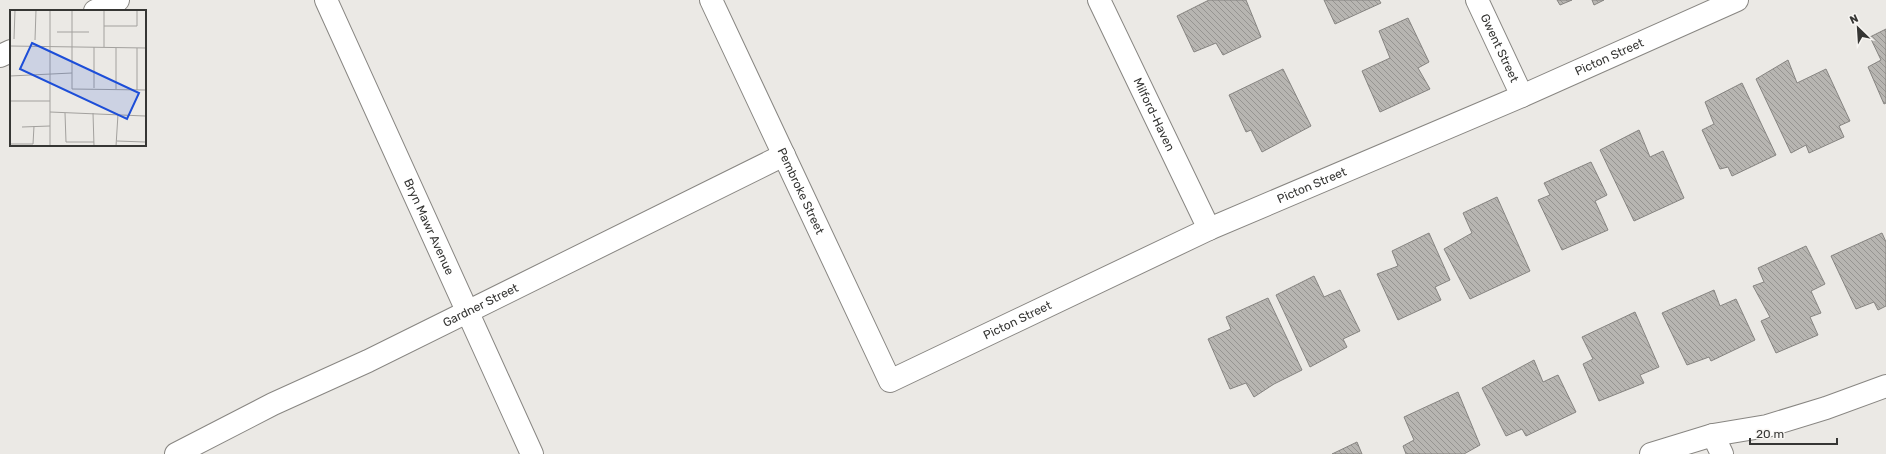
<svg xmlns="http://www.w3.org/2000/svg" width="1886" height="454" font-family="Rubik,sans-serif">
<defs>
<pattern id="building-back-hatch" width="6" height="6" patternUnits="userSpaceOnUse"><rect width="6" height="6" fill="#b7b5b1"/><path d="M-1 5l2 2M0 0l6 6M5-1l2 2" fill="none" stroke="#969491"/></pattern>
</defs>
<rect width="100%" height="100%" fill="#ebe9e5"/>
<!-- building -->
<g fill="url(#building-back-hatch)" stroke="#868481">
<polygon points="1209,0 1246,0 1261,37 1223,55 1216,43 1194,52 1177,16"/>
<polygon points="1324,0 1379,0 1381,3 1335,24"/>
<polygon points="1557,0 1572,0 1560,5"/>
<polygon points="1592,0 1604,0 1594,5"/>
<polygon points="1408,18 1429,62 1418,68 1430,89 1380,112 1362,71 1390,58 1379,31"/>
<polygon points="1886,29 1886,103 1884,104 1868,67 1881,60 1870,37"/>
<polygon points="1788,60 1797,83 1826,69 1850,121 1839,126 1844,137 1809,153 1806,145 1791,153 1756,79"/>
<polygon points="1283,69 1311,126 1262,152 1251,130 1246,132 1229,95"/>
<polygon points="1742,83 1776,155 1732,176 1728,167 1720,169 1702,130 1714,124 1705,102"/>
<polygon points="1639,130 1650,157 1663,151 1684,198 1634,221 1600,150"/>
<polygon points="1591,162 1607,195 1595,201 1608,230 1562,250 1538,200 1550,195 1544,183"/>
<polygon points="1497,197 1530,271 1470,299 1444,249 1472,233 1463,213"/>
<polygon points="1429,233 1450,280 1435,287 1441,300 1398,320 1377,274 1398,266 1392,251"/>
<polygon points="1882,233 1886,242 1886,306 1878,310 1874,302 1856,309 1831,256"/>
<polygon points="1806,246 1825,284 1811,291 1821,313 1810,317 1818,335 1776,353 1761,321 1770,317 1753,286 1764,282 1758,268"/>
<polygon points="1314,276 1324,297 1340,290 1360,331 1343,339 1347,347 1310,367 1276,295"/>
<polygon points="1714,290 1720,306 1736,299 1755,340 1711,361 1709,357 1687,365 1662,313"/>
<polygon points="1268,298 1302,370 1274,384 1254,397 1246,383 1230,389 1208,339 1231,329 1226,317"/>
<polygon points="1635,312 1659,367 1640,375 1644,383 1599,401 1583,364 1593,359 1582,337"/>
<polygon points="1534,360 1543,382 1558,375 1576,412 1526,436 1522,429 1506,436 1482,388"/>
<polygon points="1458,392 1480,445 1464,454 1406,454 1403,446 1414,440 1404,417"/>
<polygon points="1357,442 1362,454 1332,454"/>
</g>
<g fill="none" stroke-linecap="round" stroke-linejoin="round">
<!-- minor casing -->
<g stroke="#888682" stroke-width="24">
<g id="minor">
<path id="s1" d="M326,0L532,454"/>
<path id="s2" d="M711,0L890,381L1209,229L1522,96L1737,0"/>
<path id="s3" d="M1099,0L1209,229"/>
<path id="s4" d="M1477,0L1522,96"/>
<polyline points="95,11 118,0"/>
<polyline points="0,56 11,51"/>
<polyline points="1713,435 1722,454"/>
<path id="s5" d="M176,454L273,404L368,361L784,155"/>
<polyline points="1651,454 1713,435 1767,426 1826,408 1886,386"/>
</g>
</g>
<!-- minor -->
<use href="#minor" stroke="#fff" stroke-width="22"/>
</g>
<g text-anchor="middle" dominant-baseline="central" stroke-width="3.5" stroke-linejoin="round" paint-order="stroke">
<!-- street labels -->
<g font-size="12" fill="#363634" stroke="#f8f6f3">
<text stroke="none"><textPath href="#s4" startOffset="53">Gwent Street</textPath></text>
<text stroke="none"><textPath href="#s2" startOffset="1210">Picton Street</textPath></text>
<text stroke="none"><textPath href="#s3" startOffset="127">Milford-Haven</textPath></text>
<text stroke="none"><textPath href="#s2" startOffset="886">Picton Street</textPath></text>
<text stroke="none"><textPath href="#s2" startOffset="211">Pembroke Street</textPath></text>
<text stroke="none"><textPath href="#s1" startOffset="249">Bryn Mawr Avenue</textPath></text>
<text stroke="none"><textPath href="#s5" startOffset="339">Gardner Street</textPath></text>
<text stroke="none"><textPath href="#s2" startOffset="562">Picton Street</textPath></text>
</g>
</g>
<!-- overview -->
<g transform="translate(10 10)">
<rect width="136" height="136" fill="#ebe9e5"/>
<path fill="none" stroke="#a3a19e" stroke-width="1" d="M40,0V136M62,0V79L136,80M94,0V37M94,16H127V0M47,22H79M4,29L5,0M25,30L26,0M0,36L136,38M84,37V78M106,38V79M0,66L62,63M127,80V38M0,91H40M40,102L135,106M55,103L56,132H84M83,103L84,136M12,117L40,116M107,131L135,132M0,134H23L24,116M106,136L108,104"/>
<path fill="#1d4ed8" fill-opacity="0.15" stroke="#1d4ed8" stroke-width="2" d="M22,33L129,83L117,109L10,59Z"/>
<rect width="136" height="136" fill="none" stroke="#363634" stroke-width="2"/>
</g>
<!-- north arrow -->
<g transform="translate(1858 28) rotate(335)" stroke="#f8f6f3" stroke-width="3" paint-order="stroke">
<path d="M0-3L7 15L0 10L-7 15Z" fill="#363634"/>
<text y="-6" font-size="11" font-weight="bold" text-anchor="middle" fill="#363634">N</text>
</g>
<!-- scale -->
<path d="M1750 438v6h87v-6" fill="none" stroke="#363634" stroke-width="2"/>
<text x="1756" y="438" font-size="12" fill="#363634" stroke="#f8f6f3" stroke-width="3" paint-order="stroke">20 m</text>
</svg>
